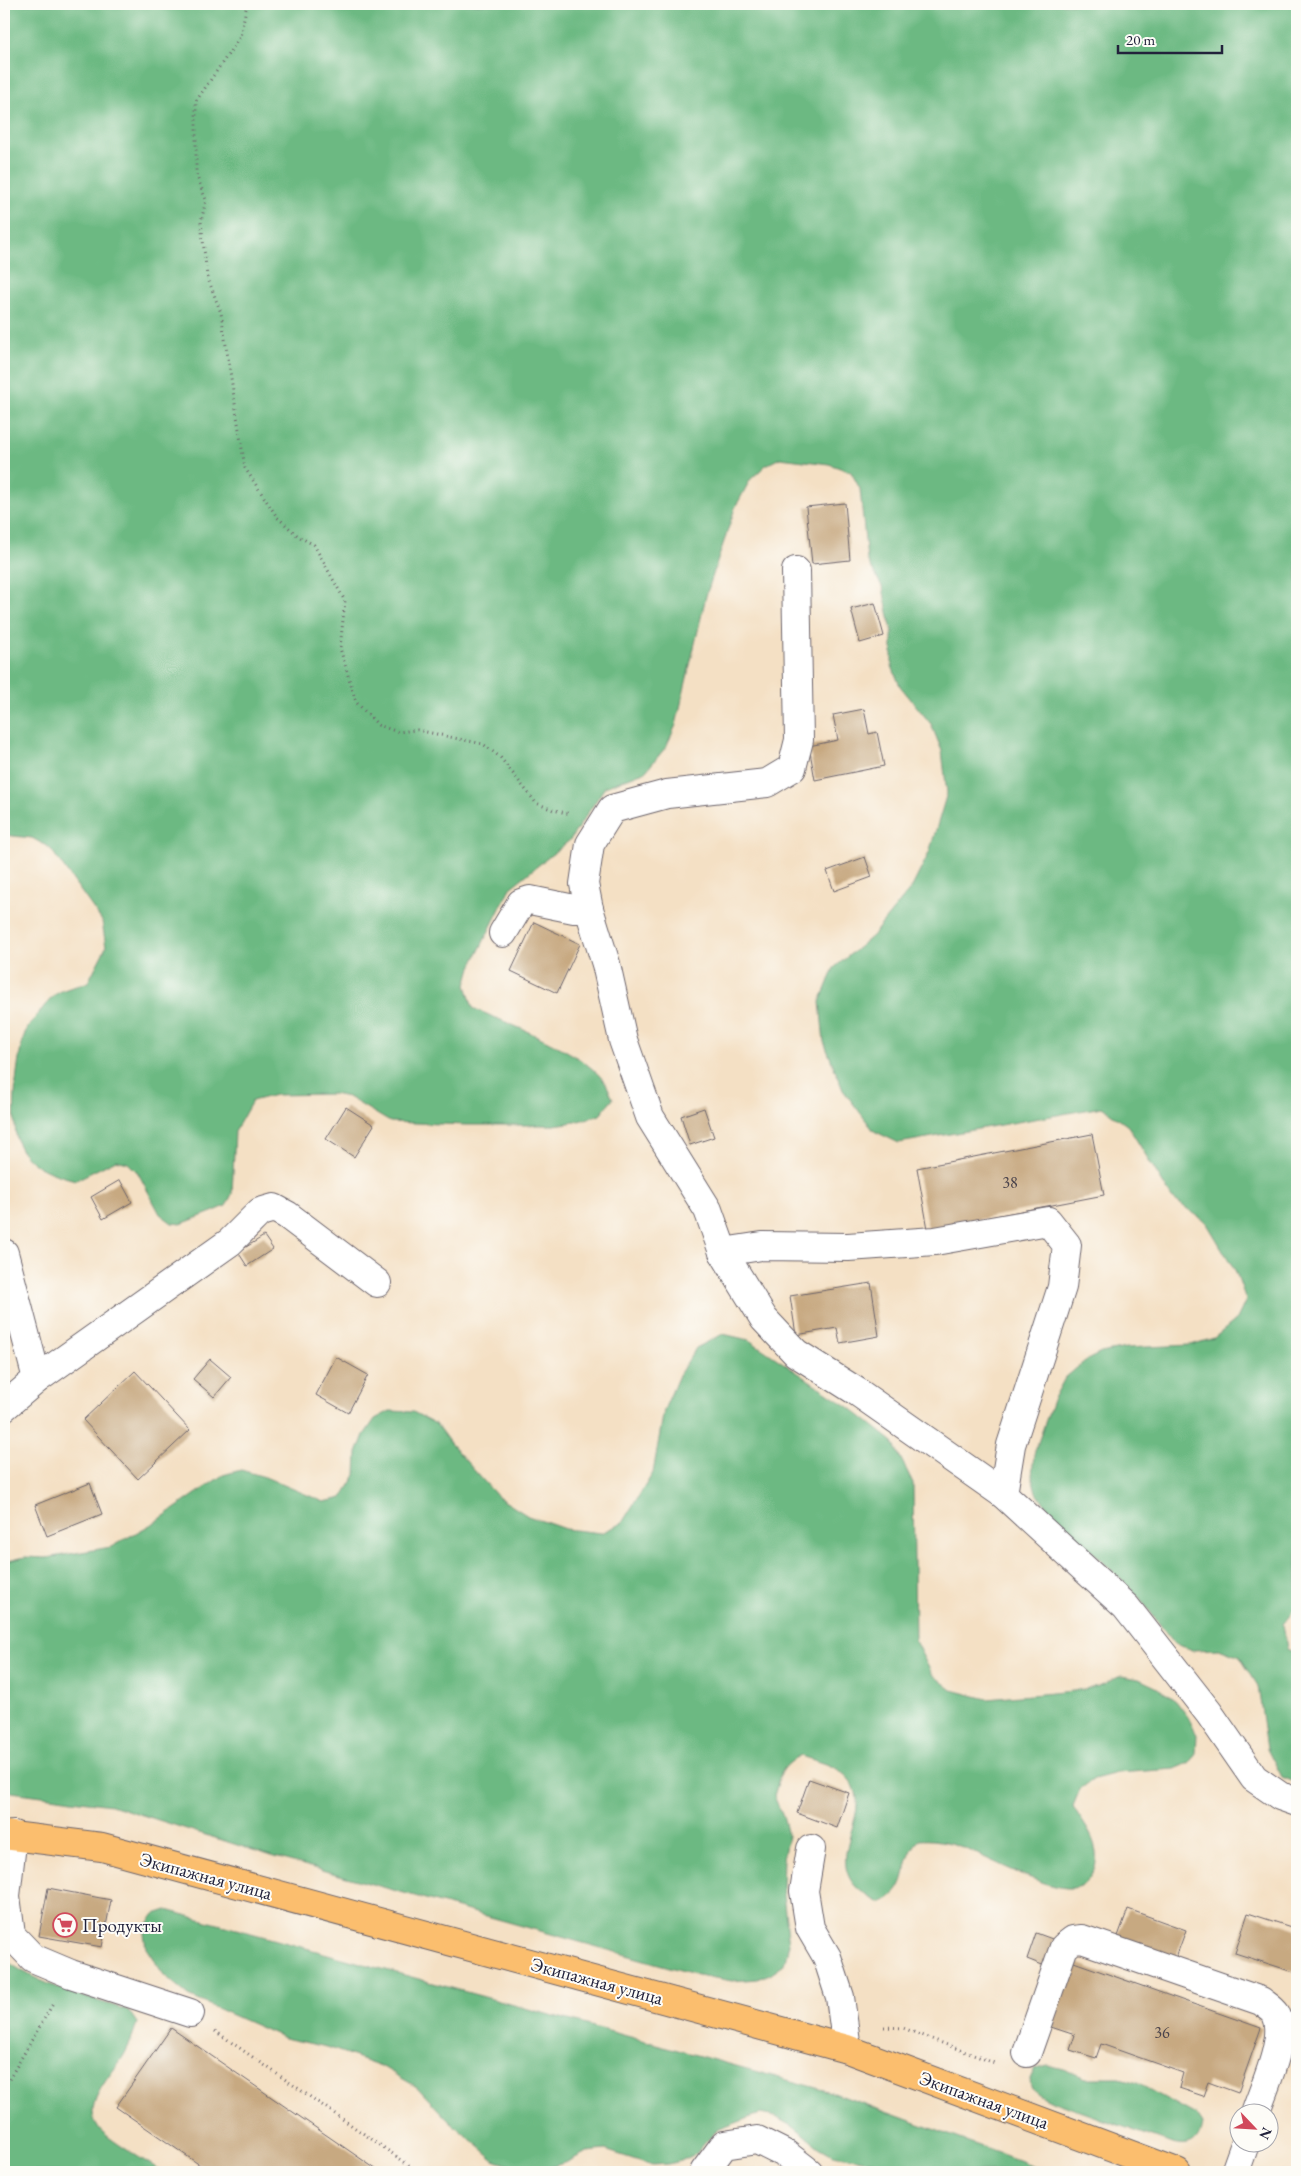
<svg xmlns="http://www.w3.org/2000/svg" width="1301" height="2176" font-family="'EB Garamond',serif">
<rect width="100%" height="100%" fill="#fdfcf7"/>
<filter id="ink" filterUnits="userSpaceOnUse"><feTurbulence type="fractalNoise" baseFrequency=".02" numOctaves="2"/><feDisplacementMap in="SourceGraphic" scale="10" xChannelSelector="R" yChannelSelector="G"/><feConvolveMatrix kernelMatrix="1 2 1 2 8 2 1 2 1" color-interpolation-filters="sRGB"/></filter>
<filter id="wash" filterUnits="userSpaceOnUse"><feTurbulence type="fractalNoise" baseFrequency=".0096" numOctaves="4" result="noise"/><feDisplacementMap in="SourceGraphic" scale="20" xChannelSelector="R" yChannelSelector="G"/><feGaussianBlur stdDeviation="1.12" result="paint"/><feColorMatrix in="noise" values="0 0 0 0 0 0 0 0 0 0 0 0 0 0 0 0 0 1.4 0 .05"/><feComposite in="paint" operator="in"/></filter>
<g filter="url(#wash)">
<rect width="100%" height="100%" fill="#f4e0c4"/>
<!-- forest -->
<g fill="#6cb982" stroke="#476e5e">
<path d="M4,4H1297V1607L1283,1624L1287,1649L1297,1654V1783L1282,1777L1267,1748L1258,1686L1240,1657L1219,1649L1193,1650L1175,1644L1137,1595L1051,1512L1036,1492L1032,1476L1034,1454L1053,1400L1065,1378L1085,1361L1101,1353L1126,1348L1191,1345L1214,1338L1237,1319L1246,1300L1236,1272L1206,1222L1172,1198L1128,1126L1102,1107L899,1143L874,1131L843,1090L824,1042L820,1002L834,968L872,936L912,887L929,853L947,793L942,751L931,724L900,686L892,666V631L883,588L867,560L860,489L851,472L829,464L780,458L766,465L750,480L735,508L706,596L676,725L666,747L646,771L605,787L570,840L510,888L471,967L466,985L473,1008C510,1025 580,1049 604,1081C608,1086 610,1093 613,1099L600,1115L575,1122L554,1125H466L390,1122L348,1097L333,1094L275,1095L252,1101L235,1131L232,1194L226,1206L212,1212L181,1224L172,1223L160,1214L138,1173L128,1163L116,1160L76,1180C55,1175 26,1166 18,1143C10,1119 17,1056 25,1033C28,1026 50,998 56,994C65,988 79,986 88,982L106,947L102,921L50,848L32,838L4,835Z"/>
<path d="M723,1334L749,1340L849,1407L892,1441L913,1483L915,1641L932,1674L952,1690L987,1699L1074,1691L1099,1686L1121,1676L1139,1679L1158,1688L1176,1701L1188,1717L1197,1735L1196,1753L1189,1763L1175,1769L1117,1773L1094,1779L1080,1789L1073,1806C1080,1819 1092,1833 1095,1847C1097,1855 1097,1865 1092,1873C1088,1882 1082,1887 1072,1888C1045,1890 985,1856 957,1845C945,1841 931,1839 919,1840C898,1863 913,1890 880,1903C870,1897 859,1892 852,1882C827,1845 886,1801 837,1769C827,1763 812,1760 801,1756C780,1766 780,1776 774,1796L784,1819L788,1836L783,1858L782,1887L789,1944L784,1964L770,1974L757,1979L732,1981L698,1975L275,1857L111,1805L4,1791V1562L25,1557L46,1558L111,1547L157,1521L223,1475L241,1470L265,1477L324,1502L342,1498L356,1475L357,1453L364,1435L375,1419L390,1411L413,1412L436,1424L450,1443L498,1497L528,1516L565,1529L601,1533L622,1523L653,1473L664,1410L679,1375L696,1348Z"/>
<polygon points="167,1910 831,2092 1051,2172 892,2172 874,2162 833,2155 819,2147 791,2125 776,2117 760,2114 717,2130 696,2153 681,2161 668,2164 652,2165 605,2150 587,2152 567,2162 534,2172 496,2161 449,2121 417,2087 381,2066 327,2047 284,2038 189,1996 164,1975 146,1948 144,1933 146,1926 155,1914"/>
<path d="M4,1959C40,1986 85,1997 128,2010L137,2023C133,2034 130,2045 124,2055C113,2074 82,2102 97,2126C106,2139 149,2163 163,2172H4Z"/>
<path d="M1047,2065L1063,2069L1086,2078H1119L1137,2083L1196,2115L1202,2124C1199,2144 1190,2148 1172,2144L1054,2102L1040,2095L1031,2088L1030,2079L1035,2068Z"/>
</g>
<g id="blocks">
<!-- building -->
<g fill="#c7a981">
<polygon points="845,503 850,560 812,564 806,507"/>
<polygon points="875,603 884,636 860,643 851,609"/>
<polygon points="864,709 869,734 877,732 884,766 815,780 809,746 838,740 833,715"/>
<polygon points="865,857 872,877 834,891 827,871"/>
<polygon points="534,922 580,944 557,993 511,971"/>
<polygon points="346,1107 374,1125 354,1157 326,1139"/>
<polygon points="704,1108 714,1137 690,1145 681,1116"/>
<polygon points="1092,1134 1104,1195 928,1229 917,1168"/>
<polygon points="120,1180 132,1202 103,1219 91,1197"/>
<polygon points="264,1236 273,1249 247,1266 238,1252"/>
<polygon points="871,1283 879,1336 840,1343 837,1328 796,1335 790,1296"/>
<polygon points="336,1357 368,1375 348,1413 316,1395"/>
<polygon points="210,1359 231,1377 214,1397 193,1379"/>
<polygon points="135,1371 190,1430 138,1479 83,1420"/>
<polygon points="90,1483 102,1514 47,1536 35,1505"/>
<polygon points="809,1779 849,1793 837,1828 797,1813"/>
<polygon points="48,1888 111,1900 102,1947 39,1936"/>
<polygon points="1128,1909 1186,1930 1175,1960 1117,1939"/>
<polygon points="1248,1913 1297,1929 1297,1973 1235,1953"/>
<polygon points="1036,1933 1055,1940 1045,1966 1027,1959"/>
<polygon points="1071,1961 1261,2028 1238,2093 1208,2082 1203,2096 1179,2088 1183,2073 1101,2044 1096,2058 1070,2050 1075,2035 1048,2026"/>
<polygon points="171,2028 380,2172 210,2172 116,2107"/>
</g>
</g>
</g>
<g filter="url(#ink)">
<use href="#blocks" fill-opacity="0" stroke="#6c646b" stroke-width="1"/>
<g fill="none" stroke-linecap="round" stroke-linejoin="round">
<!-- minor casing -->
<g stroke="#6c646b" stroke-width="30">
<g id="minor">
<polyline points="796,571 799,740 792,768 767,783 667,794 612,809 590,844 584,884 589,909 606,964 623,1040 650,1117 708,1210 723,1252 764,1319 796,1353 856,1391 1003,1494 1126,1607 1209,1713 1254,1778 1280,1796 1297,1802"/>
<polyline points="503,933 521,903 530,900 574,909 589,909"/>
<polyline points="723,1252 762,1246 848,1247 935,1241 1048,1221 1067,1245 1062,1287 1011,1445 1003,1494"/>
<polyline points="4,1253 37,1379"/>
<polyline points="4,1407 37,1379 230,1242 260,1212 274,1208 287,1215 377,1283"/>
<polyline points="13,1835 6,1896 11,1935 33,1958 71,1974 190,2013"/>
<polyline points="811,1849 804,1891 810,1928 827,1957 840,1997 847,2049"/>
<path d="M1027,2053L1064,1947L1073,1940L1082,1939L1261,2001C1266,2005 1273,2009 1276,2014C1288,2038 1263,2089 1255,2114"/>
<polyline points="704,2172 724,2145 757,2140 787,2155 809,2172"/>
<polyline points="1235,2172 1245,2144"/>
</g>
</g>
<!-- major casing -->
<g stroke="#6c646b" stroke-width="30">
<polyline id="major" points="4,1835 102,1847 847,2049 1177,2172"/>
</g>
<!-- path -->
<g stroke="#6c646b" stroke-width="3" stroke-dasharray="1 4" stroke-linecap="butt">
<polyline points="247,4 240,37 196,101 196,174 206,200 201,222 207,276 221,313 245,468 277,517 298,536 314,545 345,601 340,648 356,702 378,725 398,732 417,730 483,744 500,757 536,803 553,810 571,814"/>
<polyline points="884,2027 903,2028 997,2064"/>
<polyline points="215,2031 419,2172"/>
<polyline points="4,2088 54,2002"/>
</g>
<!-- minor -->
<use href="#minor" stroke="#fff" stroke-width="28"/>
<!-- major -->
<use href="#major" stroke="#fbbe6e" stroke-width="28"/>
</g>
</g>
<!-- icons -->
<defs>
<g id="supermarket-ring" transform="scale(1.25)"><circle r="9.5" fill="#fdfcf7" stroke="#d1495b" stroke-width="1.5"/><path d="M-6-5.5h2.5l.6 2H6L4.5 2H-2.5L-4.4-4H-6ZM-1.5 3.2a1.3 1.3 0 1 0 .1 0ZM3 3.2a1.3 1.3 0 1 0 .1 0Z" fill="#d1495b"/></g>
</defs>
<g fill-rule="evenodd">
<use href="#supermarket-ring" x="65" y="1925"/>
</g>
<g text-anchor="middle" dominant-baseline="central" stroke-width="4" stroke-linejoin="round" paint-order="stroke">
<!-- number labels -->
<g font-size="16" fill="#4b444c">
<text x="1010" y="1182">38</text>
<text x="1162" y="2032">36</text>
</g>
<!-- street labels -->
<g font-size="19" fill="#22223b" stroke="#fdfcf7">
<text transform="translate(206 1876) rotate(15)">Экипажная улица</text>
<text transform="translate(597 1981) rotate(15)">Экипажная улица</text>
<text transform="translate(984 2100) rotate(20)">Экипажная улица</text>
</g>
<!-- poi labels -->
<g font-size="19" fill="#22223b" stroke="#fdfcf7" text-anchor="start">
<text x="82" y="1925">Продукты</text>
</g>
</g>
<!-- margin -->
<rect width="1301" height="2176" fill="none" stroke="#fdfcf7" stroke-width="20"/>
<!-- north arrow -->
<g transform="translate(1254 2128) rotate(115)"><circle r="24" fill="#fdfcf7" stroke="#a5a5ac"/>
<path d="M0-4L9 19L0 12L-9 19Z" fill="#d1495b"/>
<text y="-8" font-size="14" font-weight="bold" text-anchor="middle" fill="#22223b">N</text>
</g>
<!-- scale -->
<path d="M1118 45v8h104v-8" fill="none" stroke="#22223b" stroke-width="2.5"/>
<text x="1126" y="45" font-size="15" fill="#22223b" stroke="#fdfcf7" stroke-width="4" paint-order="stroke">20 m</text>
</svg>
